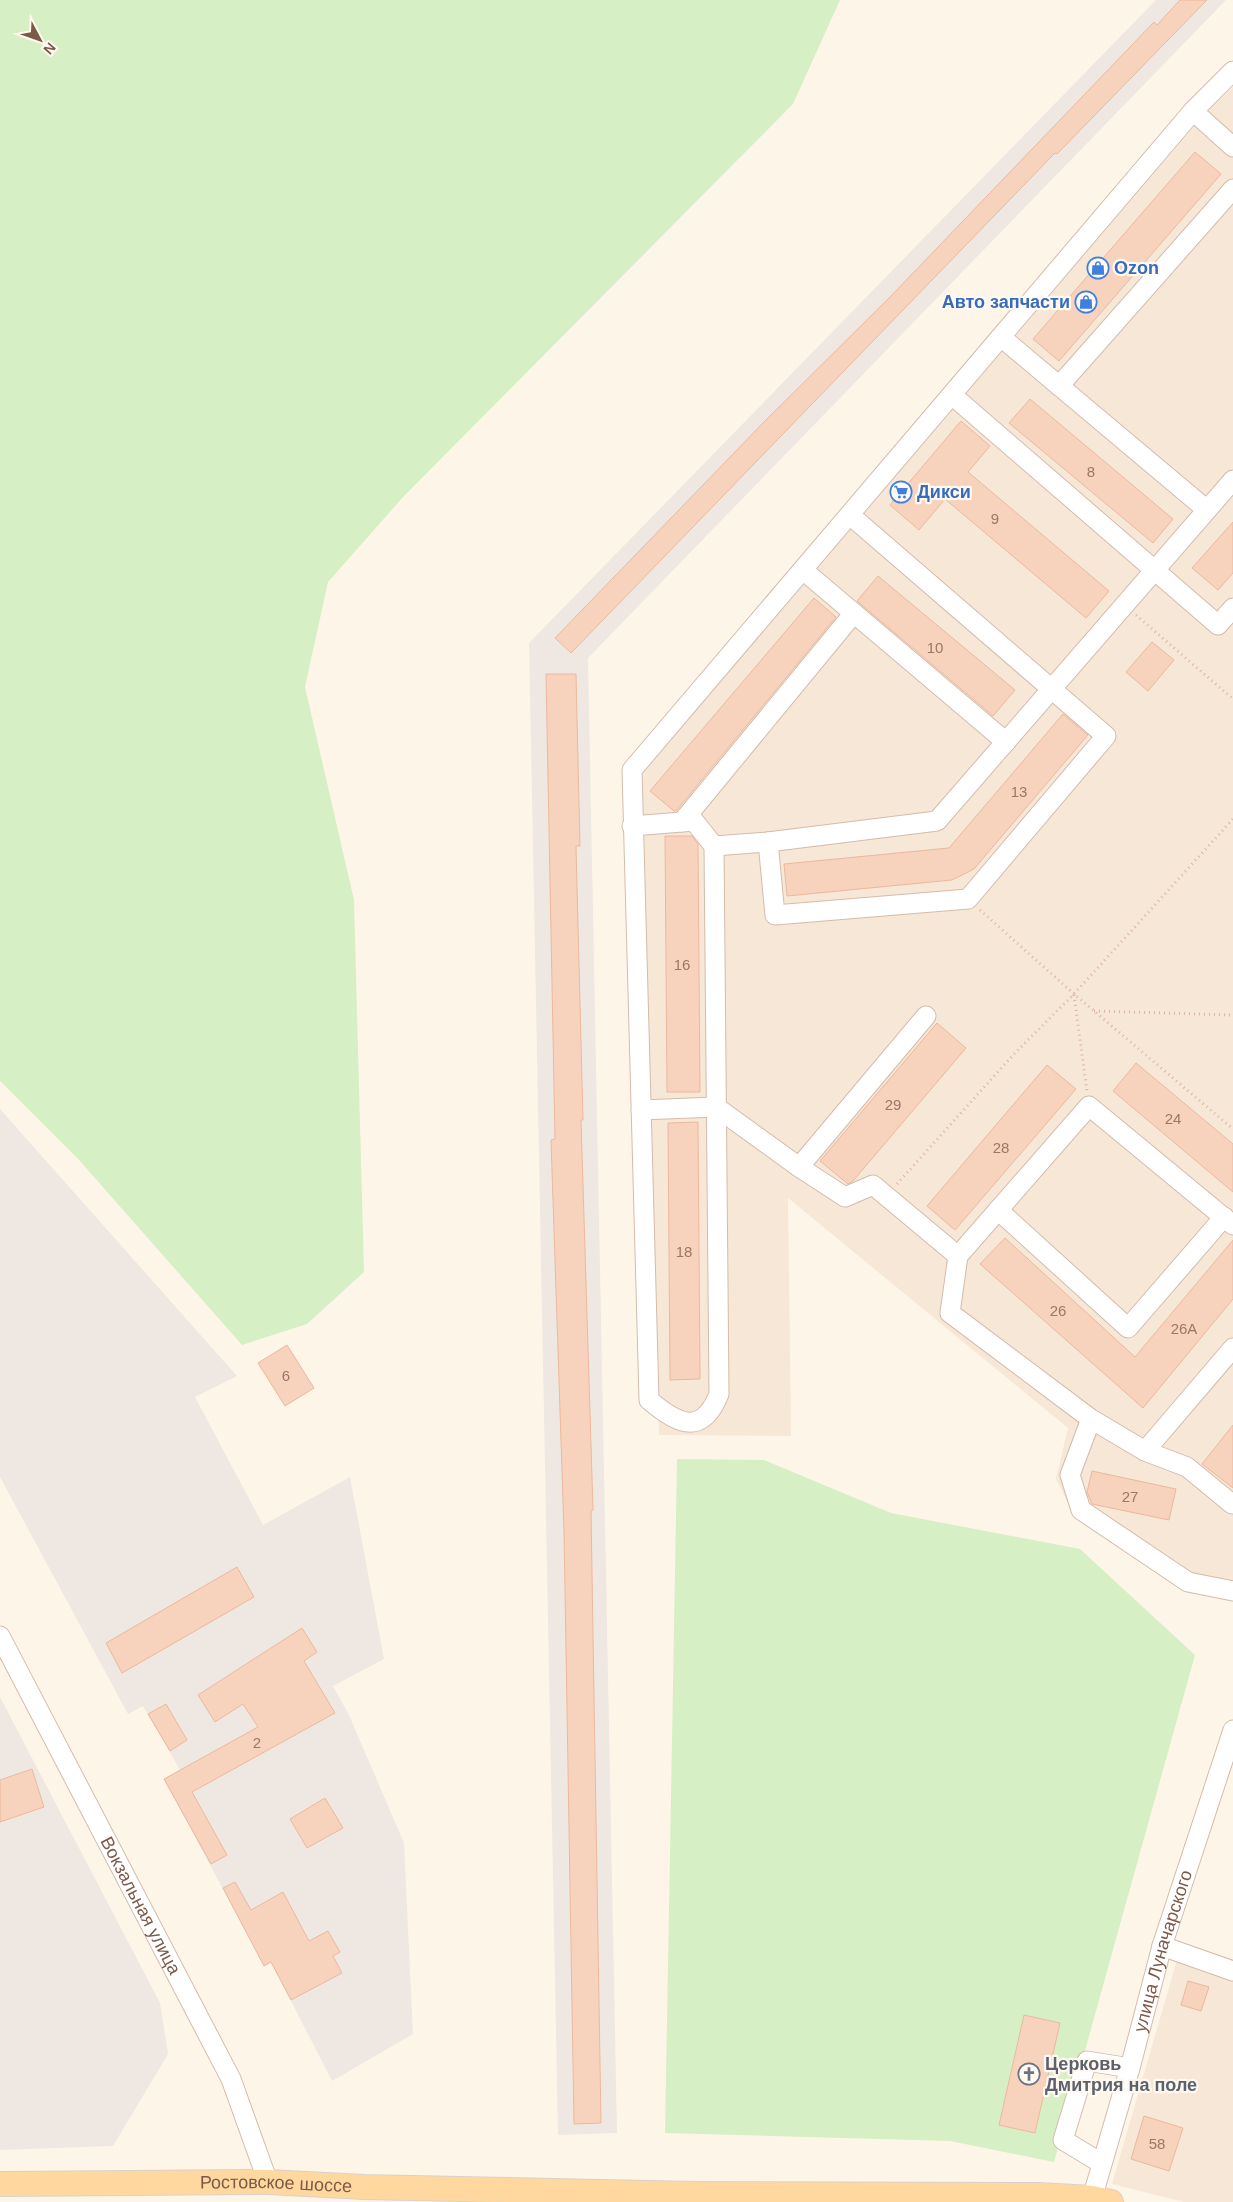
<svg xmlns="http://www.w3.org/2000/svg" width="1233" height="2202" font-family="Arial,sans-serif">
<rect width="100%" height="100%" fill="#fef5e9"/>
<!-- residential -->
<g fill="#f7e7d6">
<polygon points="1233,87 1233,1600 1189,1593 1076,1519 1056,1479 1068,1428 788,1198 791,1436 659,1435 642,774 1202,117"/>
<polygon points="1177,1960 1233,1979 1233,2202 1184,2202 1112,2184"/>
</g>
<!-- industrial -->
<g fill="#efe8e2">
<polygon points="1156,0 1226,0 588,658 617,2133 558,2135 529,643"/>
<polygon points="0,1109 237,1376 195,1397 263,1525 350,1477 384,1659 333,1686 349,1715 404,1843 413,2034 332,2081 271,1962 264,1966 164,1779 180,1770 171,1754 143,1706 128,1714 0,1477"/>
<polygon points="0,1697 160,2003 168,2054 113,2146 0,2150"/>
</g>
<!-- green -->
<g fill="#d7efc5">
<polygon points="0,0 840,0 793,104 404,496 328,582 305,687 354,900 364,1272 307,1324 242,1345 79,1160 0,1081"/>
<polygon points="677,1459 764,1460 891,1513 1080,1549 1195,1655 1054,2162 950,2141 665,2133"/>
</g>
<!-- building -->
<g fill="#f7d2bd" stroke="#ecb89c">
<polygon points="1180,0 1207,0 1057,154 1055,153 571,653 555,638 763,423 891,296 1154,22 1157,25"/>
<polygon points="1195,152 1221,174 1059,361 1033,339"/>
<polygon points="1030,399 1173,519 1153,543 1009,423"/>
<polygon points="961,421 990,446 968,472 1109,591 1086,618 945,499 919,530 890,505"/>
<polygon points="1233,522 1233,573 1218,590 1192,568"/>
<polygon points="878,576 1015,690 993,716 857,601"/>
<polygon points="814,598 836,617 676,811 674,811 650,791"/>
<polygon points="1152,642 1174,660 1148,691 1126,672"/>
<polygon points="546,674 576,674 580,846 576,846 583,1120 581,1120 593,1510 591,1511 601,2123 574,2124 564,1531 551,1140 555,1139"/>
<polygon points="1063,714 1088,735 974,869 952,880 787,896 784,864 949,848"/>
<polygon points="665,836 692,836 698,844 700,1092 667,1092"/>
<polygon points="937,1023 966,1048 853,1181 848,1184 820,1161"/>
<polygon points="1136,1063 1233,1144 1233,1192 1113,1091"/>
<polygon points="1047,1065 1076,1089 955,1230 927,1206"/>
<polygon points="698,1122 700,1379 670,1380 668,1123"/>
<polygon points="1005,1238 1135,1357 1233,1240 1233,1299 1143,1408 980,1264"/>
<polygon points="287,1345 314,1388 285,1406 258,1363"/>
<polygon points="1233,1425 1233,1488 1202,1464"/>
<polygon points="1092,1471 1176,1489 1169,1520 1092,1504 1087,1492"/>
<polygon points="237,1567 254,1597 122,1673 106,1643"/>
<polygon points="302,1628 317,1652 304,1661 335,1713 192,1792 227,1855 211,1864 164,1779 258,1727 243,1704 215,1722 198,1695"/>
<polygon points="166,1704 187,1740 170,1751 148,1714"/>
<polygon points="32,1769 44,1807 0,1822 0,1780"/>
<polygon points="325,1798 343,1828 307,1848 290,1819"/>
<polygon points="235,1882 251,1910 283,1892 309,1941 328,1931 340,1952 333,1956 342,1973 291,2000 271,1962 264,1966 223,1888"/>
<polygon points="1188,1981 1209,1987 1201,2011 1181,2005"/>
<polygon points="1024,2015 1060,2023 1035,2133 999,2125"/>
<polygon points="1144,2116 1183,2128 1169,2171 1131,2159"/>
</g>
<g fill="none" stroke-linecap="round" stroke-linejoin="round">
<!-- minor casing -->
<g stroke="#d3bcac" stroke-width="21">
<g id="minor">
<polyline points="1193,111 1233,147"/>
<polyline points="1001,337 1207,510"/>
<polyline points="1059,386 1233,189"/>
<polyline points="952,395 1218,625 1233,608"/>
<polyline points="803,570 1006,742"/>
<polyline points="682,822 854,613"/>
<polyline points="632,826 694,821 714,846 768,842 937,821 1233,480"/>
<polyline points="768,842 775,915 968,899 1106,736 850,515"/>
<path d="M714,846L719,1394C702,1437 677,1424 649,1400L632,770L1193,111L1233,71"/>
<polyline points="641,1110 716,1107 799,1167 845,1197 873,1185 958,1256"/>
<polyline points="799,1167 926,1016"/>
<polyline points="998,1210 1128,1328 1224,1217"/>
<polyline points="1091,1419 1070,1475 1081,1510 1188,1582 1233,1591"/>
<polyline points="1145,1451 1233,1348"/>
<polyline points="1232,1504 1187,1467 1145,1451 1091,1419 950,1313 958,1256 1089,1106 1233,1225"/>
<path id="s1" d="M0,1636L231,2079L268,2182"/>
<polyline points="1162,1946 1233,1971"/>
<polyline points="1101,2163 1063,2140 1087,2061 1130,2068"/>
<path id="s2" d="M1091,2202L1130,2068L1162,1946L1233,1730"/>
</g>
</g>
<!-- major casing -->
<g stroke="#dbd1cc" stroke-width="26">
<g id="major">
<path id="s3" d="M0,2184L268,2182L364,2187L696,2194L1038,2195L1092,2198L1111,2202"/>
</g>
</g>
<!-- path -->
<g stroke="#ddb59f" stroke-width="3" stroke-dasharray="1 4" stroke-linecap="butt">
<polyline points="1136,615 1233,699"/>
<polyline points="980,910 1074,994 1233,1129"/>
<polyline points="1074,995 1087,1091"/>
<polyline points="1094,1011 1233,1015"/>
<polyline points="897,1184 1014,1054 1074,994 1233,819"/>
</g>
<!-- minor -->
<use href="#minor" stroke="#fff" stroke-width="19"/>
<!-- major -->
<use href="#major" stroke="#ffd8a0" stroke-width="24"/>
</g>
<!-- icons -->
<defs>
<g id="shop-ring" transform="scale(1.125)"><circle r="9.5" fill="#fff9f2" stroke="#3f7fe0" stroke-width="1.5"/><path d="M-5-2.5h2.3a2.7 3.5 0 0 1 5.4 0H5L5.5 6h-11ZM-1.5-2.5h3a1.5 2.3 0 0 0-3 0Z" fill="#3f7fe0"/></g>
<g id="supermarket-ring" transform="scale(1.125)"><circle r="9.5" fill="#fff9f2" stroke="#3f7fe0" stroke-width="1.5"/><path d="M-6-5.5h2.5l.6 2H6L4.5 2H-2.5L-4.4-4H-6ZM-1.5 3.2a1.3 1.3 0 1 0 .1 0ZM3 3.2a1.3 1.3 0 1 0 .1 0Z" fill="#3f7fe0"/></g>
<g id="church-ring" transform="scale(1.125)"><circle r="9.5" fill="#fff9f2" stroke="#6b7280" stroke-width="1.5"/><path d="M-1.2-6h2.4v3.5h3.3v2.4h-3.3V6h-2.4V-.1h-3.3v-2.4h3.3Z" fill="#6b7280"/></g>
</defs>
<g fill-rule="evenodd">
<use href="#shop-ring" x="1098" y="268"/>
<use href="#shop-ring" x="1086" y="302"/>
<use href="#supermarket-ring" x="901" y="492"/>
<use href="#church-ring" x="1029" y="2074"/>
</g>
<g text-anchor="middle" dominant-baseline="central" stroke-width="4.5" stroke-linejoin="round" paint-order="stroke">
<!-- number labels -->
<g font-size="15" fill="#9c7765">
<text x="1091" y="471">8</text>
<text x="995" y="518">9</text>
<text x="935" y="647">10</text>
<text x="1019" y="791">13</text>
<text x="682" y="964">16</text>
<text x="893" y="1104">29</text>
<text x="1173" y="1118">24</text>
<text x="1001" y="1147">28</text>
<text x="684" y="1251">18</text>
<text x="1058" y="1310">26</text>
<text x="1184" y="1328">26А</text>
<text x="286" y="1375">6</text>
<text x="1130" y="1496">27</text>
<text x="257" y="1742">2</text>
<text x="1157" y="2143">58</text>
</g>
<!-- shop labels -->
<g font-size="18" font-weight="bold" fill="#366cbe" stroke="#fff9f2" text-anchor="start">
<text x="1114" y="268">Ozon</text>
<text x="1070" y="302" text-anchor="end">Авто запчасти</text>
<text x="917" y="492">Дикси</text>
</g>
<!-- street labels -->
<g font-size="18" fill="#7d5948" stroke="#fff9f2">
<text stroke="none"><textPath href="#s1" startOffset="304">Вокзальная улица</textPath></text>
<text stroke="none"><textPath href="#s2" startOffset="261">улица Луначарского</textPath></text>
<text stroke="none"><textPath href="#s3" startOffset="276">Ростовское шоссе</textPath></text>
</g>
<!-- worship labels -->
<g font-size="18" font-weight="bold" fill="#5b616d" stroke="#fff9f2" text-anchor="start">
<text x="1045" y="2064">Церковь<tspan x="1045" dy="21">Дмитрия на поле</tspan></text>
</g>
</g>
<!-- north arrow -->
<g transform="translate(40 40) rotate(131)" stroke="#fff9f2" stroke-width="4" paint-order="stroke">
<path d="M0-4L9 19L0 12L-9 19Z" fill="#7d5948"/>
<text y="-8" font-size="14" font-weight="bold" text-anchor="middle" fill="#7d5948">N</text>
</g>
</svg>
